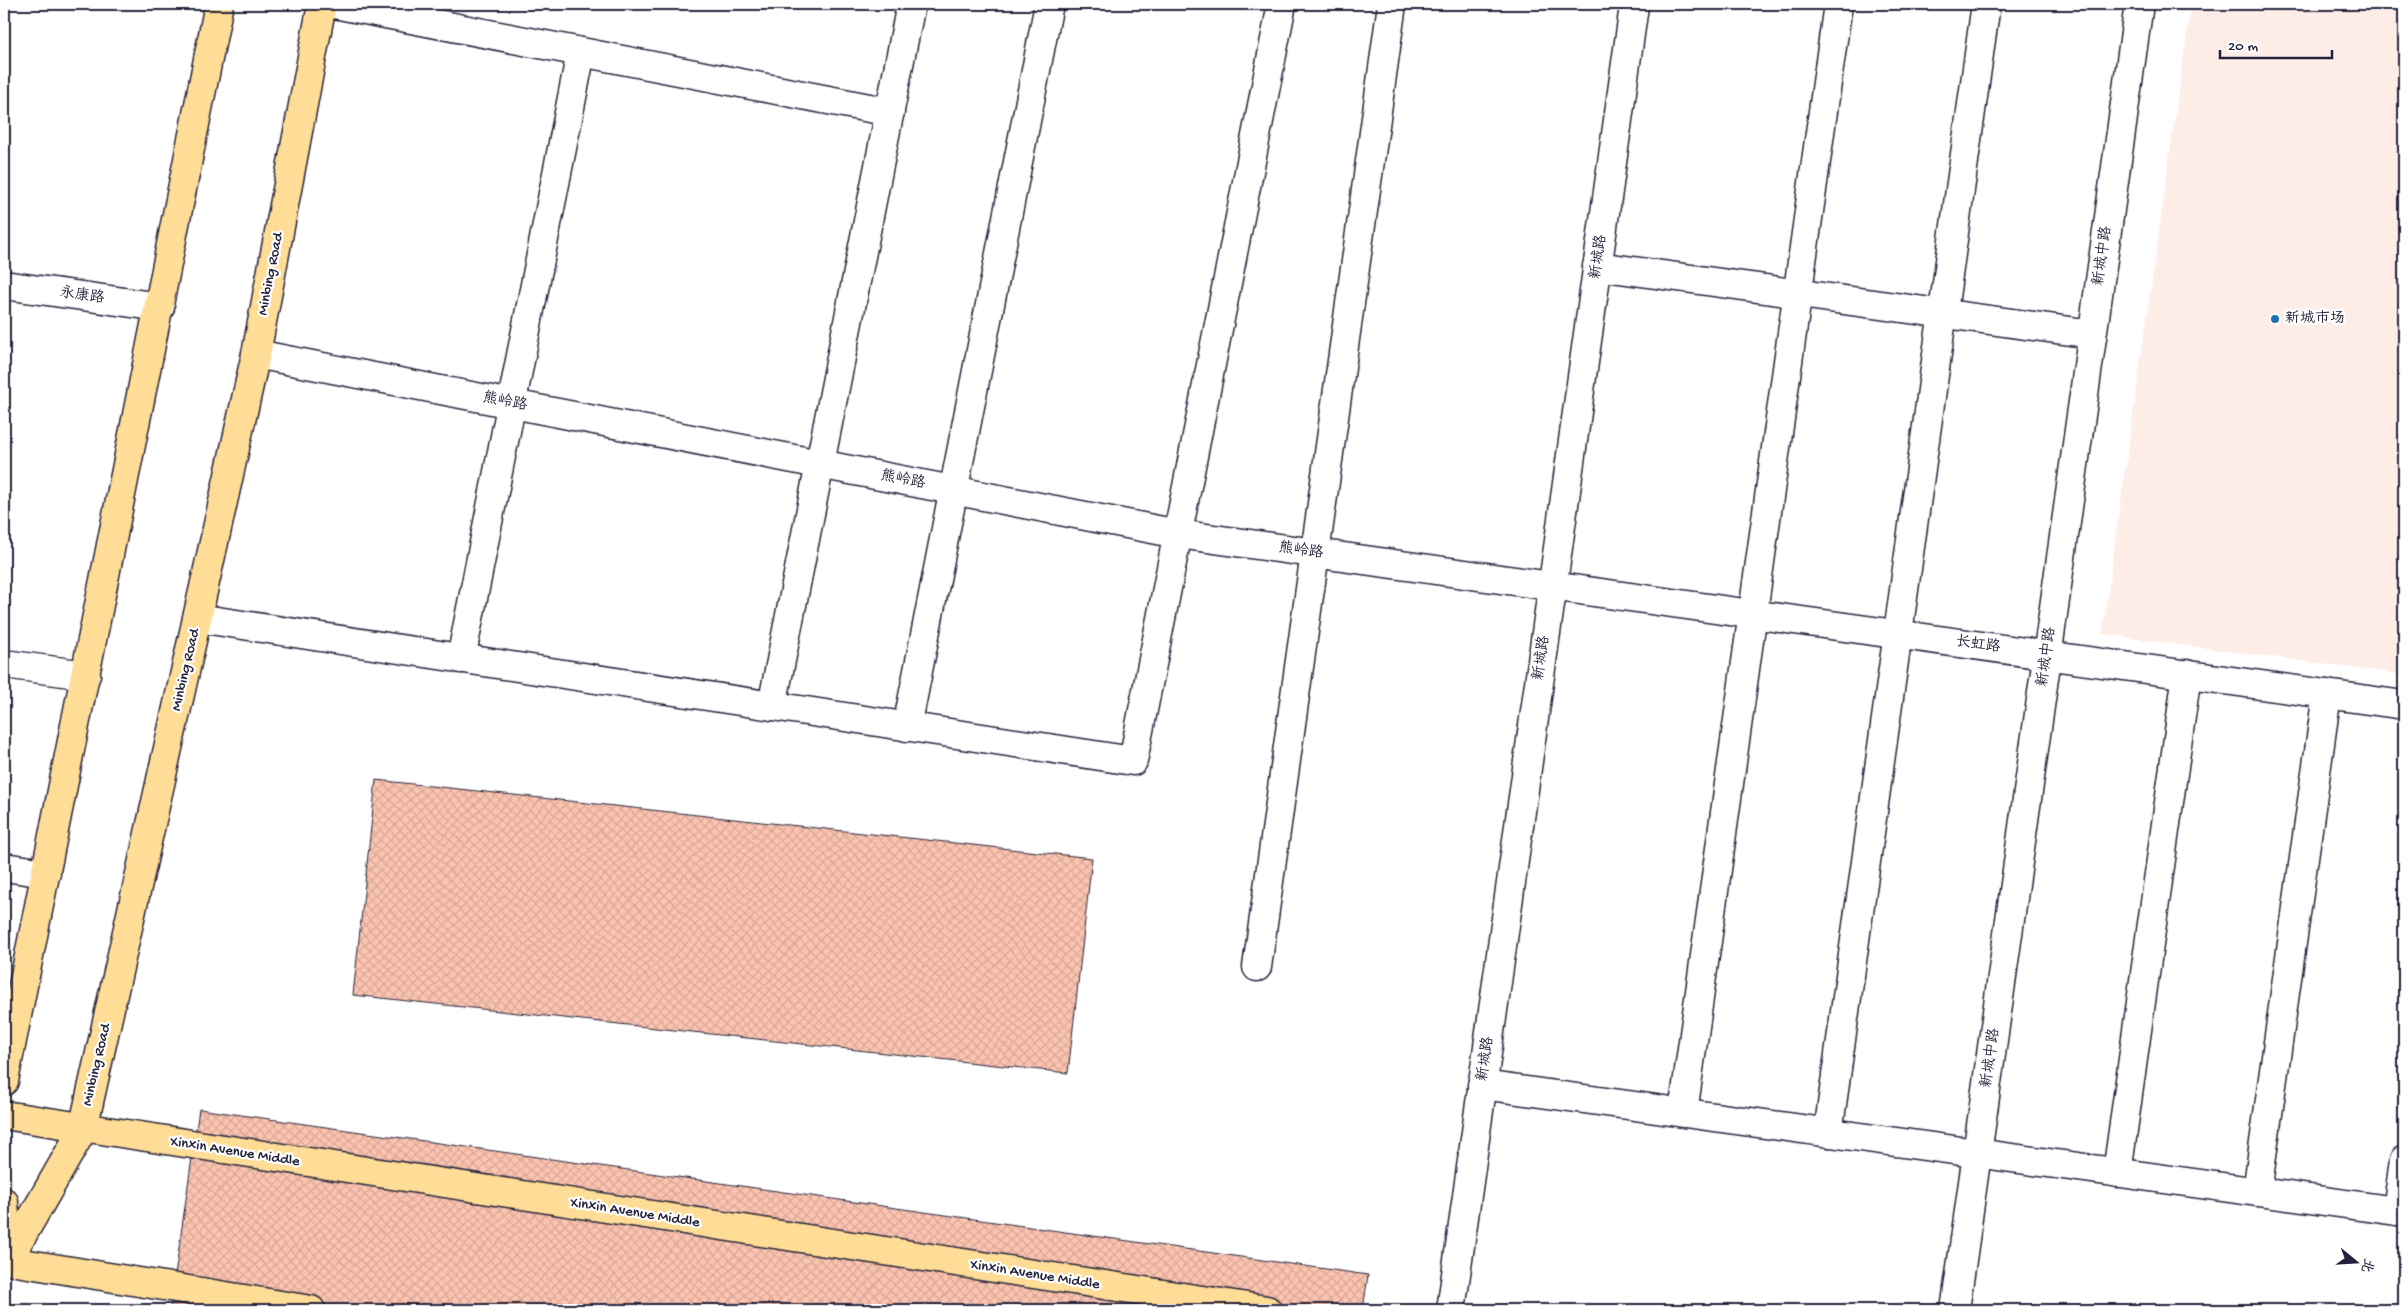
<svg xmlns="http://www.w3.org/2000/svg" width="2408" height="1314" font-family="'Gochi Hand','LXGW WenKai TC',sans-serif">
<defs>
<pattern id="building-cross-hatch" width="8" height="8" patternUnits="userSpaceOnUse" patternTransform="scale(1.25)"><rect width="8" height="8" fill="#fcc4b0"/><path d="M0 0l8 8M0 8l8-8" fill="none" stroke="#d8a898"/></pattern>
</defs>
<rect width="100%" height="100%" fill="#fff"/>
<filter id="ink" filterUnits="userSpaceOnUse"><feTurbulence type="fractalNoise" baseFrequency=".02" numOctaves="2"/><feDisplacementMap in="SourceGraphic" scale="10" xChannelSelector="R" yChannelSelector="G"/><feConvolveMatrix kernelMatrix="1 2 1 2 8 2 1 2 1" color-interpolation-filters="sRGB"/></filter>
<g filter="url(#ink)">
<!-- built -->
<polygon fill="#feede7" points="2191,4 2404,4 2404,675 2102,634"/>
<!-- building -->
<g fill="url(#building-cross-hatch)" stroke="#22223b">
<polygon points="376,780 1092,858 1068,1073 353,995"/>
<polygon points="199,1109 1368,1275 1363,1310 170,1310"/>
</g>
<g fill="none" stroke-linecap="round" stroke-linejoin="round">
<!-- minor casing -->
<g stroke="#22223b" stroke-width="31">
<g id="minor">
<polyline points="334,4 890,112"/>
<polyline points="1597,266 2092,334"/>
<polyline points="4,285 160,307"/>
<polyline points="256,354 1178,534 2404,705"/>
<polyline points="197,618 1133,761 1282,4"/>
<polyline points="461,659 581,52"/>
<polyline points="4,664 86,675"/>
<polyline points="772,706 911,4"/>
<polyline points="907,727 1049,4"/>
<polyline points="4,867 46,873"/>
<polyline points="1257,967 1392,4"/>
<polyline points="1482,1085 2404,1212"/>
<polyline points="1683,1113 1838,4"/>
<polyline points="1828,1133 1986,4"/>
<polyline points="2117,1173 2187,674"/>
<polyline points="2257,1192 2327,694"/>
<polyline points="2397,1211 2404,1160"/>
<polyline points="1451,1310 1634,6"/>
<polyline points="1955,1310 2139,4"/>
</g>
</g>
<!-- major casing -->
<g stroke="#22223b" stroke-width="31">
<g id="major">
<polyline points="4,1081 219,4"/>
<polyline points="4,1115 1267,1310"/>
<polyline points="4,1202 8,1260"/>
<polyline points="4,1260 311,1310"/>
<polyline points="8,1260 83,1129 256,354 322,4"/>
</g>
</g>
<!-- minor -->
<use href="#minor" stroke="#fff" stroke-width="28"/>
<!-- major -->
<use href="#major" stroke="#ffdd96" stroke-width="28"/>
</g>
</g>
<!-- markers -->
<circle fill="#1f6fb2" stroke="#fff" stroke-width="2" cx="2275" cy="319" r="5"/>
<g text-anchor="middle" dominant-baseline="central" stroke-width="4.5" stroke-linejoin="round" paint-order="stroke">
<!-- street labels -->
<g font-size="15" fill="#22223b" stroke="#fff">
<text transform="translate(2103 256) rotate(-82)">新城中路</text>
<text transform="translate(1599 257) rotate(-82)">新城路</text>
<text transform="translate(271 274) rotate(-79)">Minbing Road</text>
<text transform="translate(82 296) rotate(8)">永康路</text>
<text transform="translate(505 402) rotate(11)">熊岭路</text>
<text transform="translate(903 480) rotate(11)">熊岭路</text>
<text transform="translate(1301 551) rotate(8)">熊岭路</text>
<text transform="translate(1978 645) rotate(8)">长虹路</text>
<text transform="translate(2047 657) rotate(-82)">新城中路</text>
<text transform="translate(1542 658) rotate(-82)">新城路</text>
<text transform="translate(186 670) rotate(-77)">Minbing Road</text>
<text transform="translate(1991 1058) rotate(-82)">新城中路</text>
<text transform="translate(1486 1059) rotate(-82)">新城路</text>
<text transform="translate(97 1065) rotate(-77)">Minbing Road</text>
<text transform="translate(235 1152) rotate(9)">Xinxin Avenue Middle</text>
<text transform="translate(635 1213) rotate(9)">Xinxin Avenue Middle</text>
<text transform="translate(1035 1275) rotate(9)">Xinxin Avenue Middle</text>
</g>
<!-- poi labels -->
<g font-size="15" fill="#22223b" stroke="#fff" text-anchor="start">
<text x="2285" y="319">新城市场</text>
</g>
</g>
<!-- margin -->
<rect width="2408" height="1314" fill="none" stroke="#fff" stroke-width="20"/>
<rect x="10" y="10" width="2388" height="1294" fill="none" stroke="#22223b" stroke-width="2" filter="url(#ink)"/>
<!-- north arrow -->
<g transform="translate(2356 1262) rotate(108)" stroke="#ffffff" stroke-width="4" paint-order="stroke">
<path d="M0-4L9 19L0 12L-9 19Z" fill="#22223b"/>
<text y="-8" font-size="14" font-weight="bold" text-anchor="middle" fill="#22223b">北</text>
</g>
<!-- scale -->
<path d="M2220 50v8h112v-8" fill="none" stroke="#22223b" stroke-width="2.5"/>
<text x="2228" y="50" font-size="15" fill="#22223b" stroke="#ffffff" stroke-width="4" paint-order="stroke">20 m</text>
</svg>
